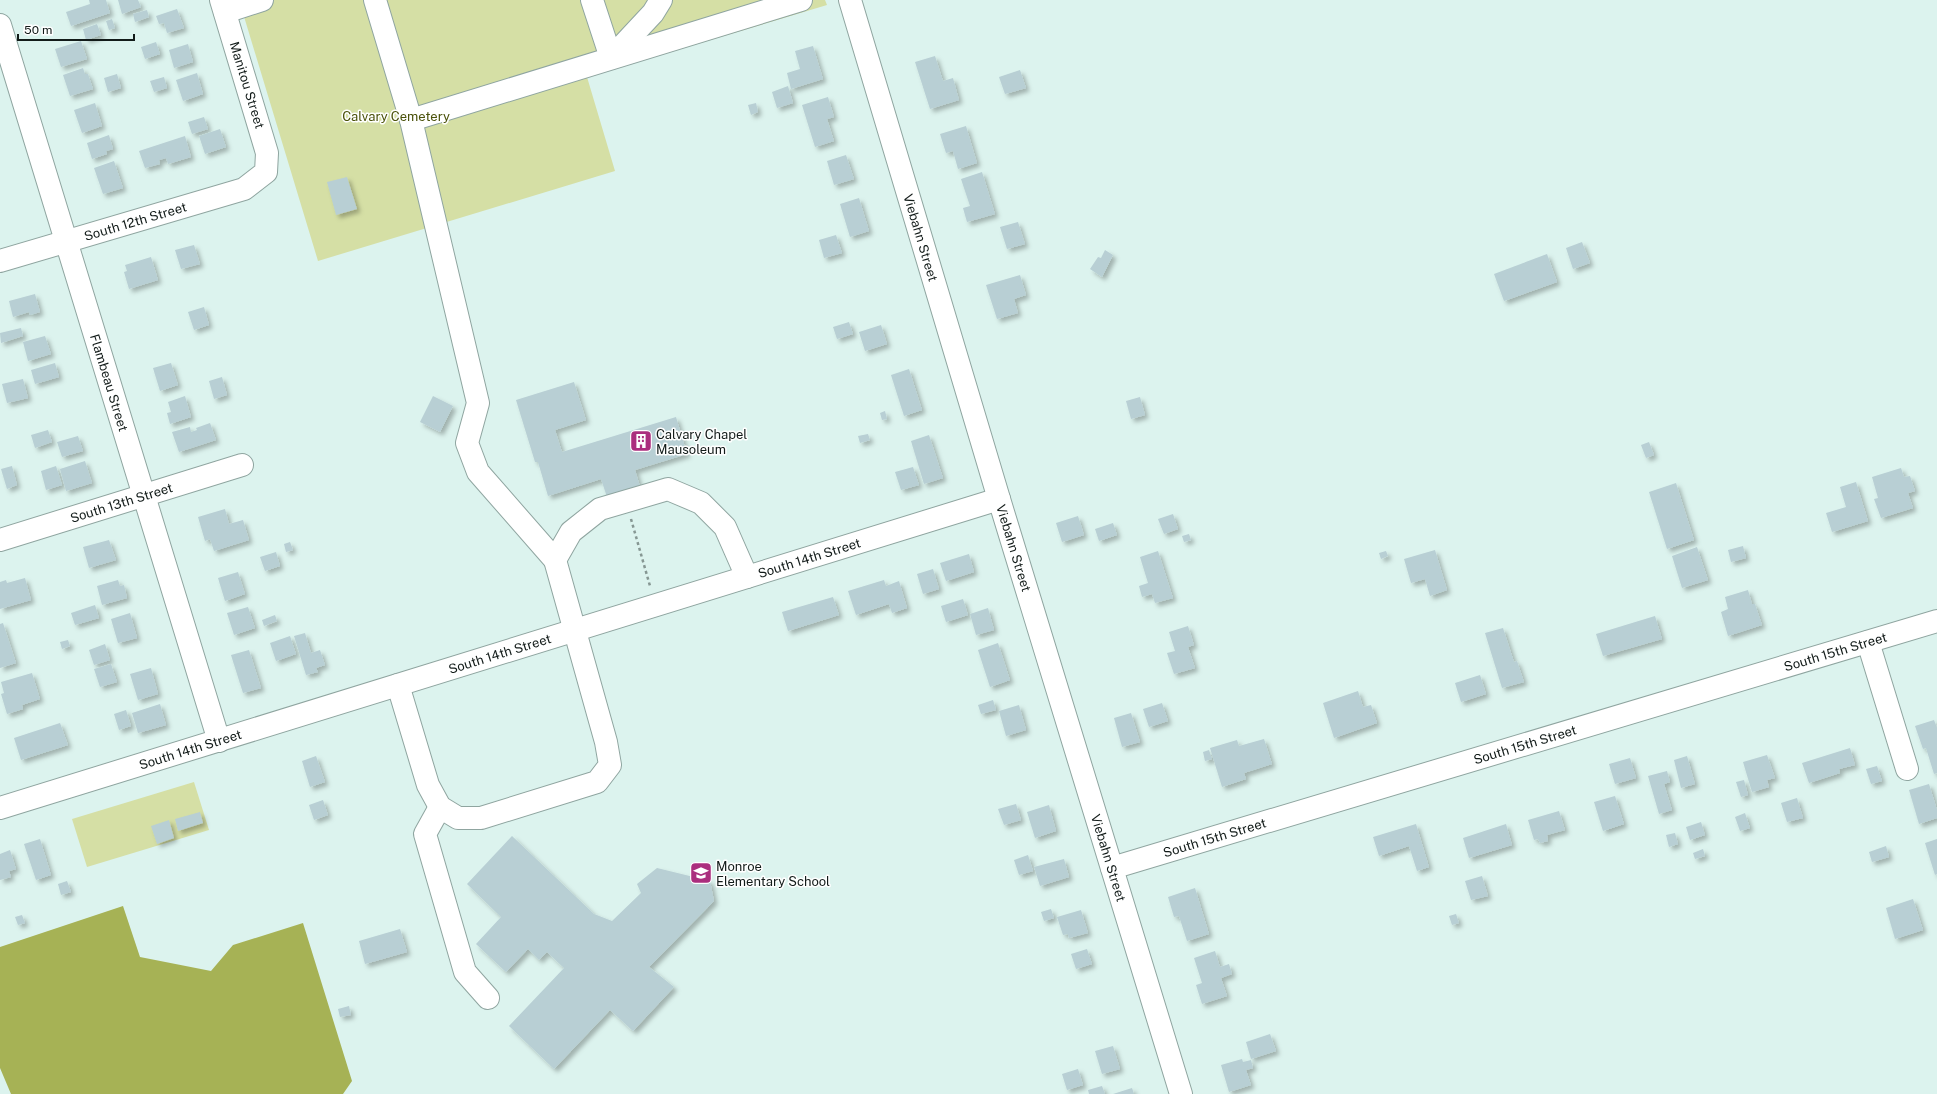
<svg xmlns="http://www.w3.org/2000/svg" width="1937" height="1094" font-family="'Public Sans',sans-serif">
<defs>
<filter id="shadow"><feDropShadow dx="3.5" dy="3.5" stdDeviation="2" flood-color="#0004"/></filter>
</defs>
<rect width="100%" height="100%" fill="#dcf3ee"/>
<!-- green -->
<g fill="#d5dfa5">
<polygon points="239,0 825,0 827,5 587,77 615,171 318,261"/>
<polygon points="194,782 209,830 87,867 72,819"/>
</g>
<!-- forest -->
<polygon fill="#a6b255" points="123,906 140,957 211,971 233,945 303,923 352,1081 343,1094 11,1094 0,1068 0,947"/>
<!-- building -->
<g fill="#b8cfd4" filter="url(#shadow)">
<polygon points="89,0 106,0 110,13 71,26 66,12 90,4"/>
<polygon points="118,0 138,0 141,7 122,14"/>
<polygon points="177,9 184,28 167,33 164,23 159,24 156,16"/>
<polygon points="147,10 149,17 135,22 133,14"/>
<polygon points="112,19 115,28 109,30 106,21"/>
<polygon points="97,24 101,35 86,40 83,29"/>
<polygon points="81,41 87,59 61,67 55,49"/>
<polygon points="156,42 160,54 145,59 141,47"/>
<polygon points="188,44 193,62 174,68 169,50"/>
<polygon points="813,46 823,79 791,89 787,73 800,69 795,51"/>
<polygon points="935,56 943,81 953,78 959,100 930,109 915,62"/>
<polygon points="83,68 85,74 88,74 93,89 70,96 63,75"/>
<polygon points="1020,70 1026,88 1005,94 999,77"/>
<polygon points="197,73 203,94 183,101 176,80"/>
<polygon points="117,74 121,88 108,92 104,78"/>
<polygon points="164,77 167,88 154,92 150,81"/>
<polygon points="788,86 793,103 777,108 772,92"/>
<polygon points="828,97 834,117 827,119 834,141 815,147 802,105"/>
<polygon points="95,103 102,126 82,133 74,110"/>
<polygon points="756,103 758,112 751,115 748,105"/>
<polygon points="204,117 208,129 192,134 188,122"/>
<polygon points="966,126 977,163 958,169 953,151 946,153 940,134"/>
<polygon points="220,129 226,147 205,154 199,136"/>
<polygon points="109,135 113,149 106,151 107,154 92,159 87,143"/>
<polygon points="185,136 191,157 168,164 166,158 159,160 160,164 145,168 139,151"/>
<polygon points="846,155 854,179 834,185 827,161"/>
<polygon points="114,161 123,188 103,194 94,168"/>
<polygon points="982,172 995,214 967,222 963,208 970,206 961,179"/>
<polygon points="347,177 357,209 336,215 327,182"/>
<polygon points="859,198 869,231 850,237 840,204"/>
<polygon points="1018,222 1025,244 1007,249 1000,227"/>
<polygon points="836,235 842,253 824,258 819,240"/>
<polygon points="1582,242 1590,263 1573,269 1566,248"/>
<polygon points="194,245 200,264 181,269 175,250"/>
<polygon points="1105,250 1113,255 1102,277 1090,269 1098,257 1101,258"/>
<polygon points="1547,254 1557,282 1504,301 1494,274"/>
<polygon points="151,257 158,280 129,289 124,272 127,271 125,265"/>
<polygon points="1020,275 1026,295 1014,299 1018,313 997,319 986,285"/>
<polygon points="35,294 40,312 30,315 29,312 13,317 9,301"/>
<polygon points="204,307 209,325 194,330 188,312"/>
<polygon points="849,322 853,334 837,339 833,327"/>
<polygon points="881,325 887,344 865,351 859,332"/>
<polygon points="21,328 23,336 1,343 0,333"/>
<polygon points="45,336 51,354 28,361 23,342"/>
<polygon points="55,363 59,377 35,384 31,370"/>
<polygon points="171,363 178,385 160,391 153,368"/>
<polygon points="909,369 922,410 904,416 891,375"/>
<polygon points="222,377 227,395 214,399 209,381"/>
<polygon points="23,379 28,398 7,403 2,384"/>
<polygon points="574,382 586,420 555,430 562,452 676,417 687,454 635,470 641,490 608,500 601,479 548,496 538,462 535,462 516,400"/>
<polygon points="185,396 191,417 170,424 167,413 171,412 168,402"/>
<polygon points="433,396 453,406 440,432 420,422"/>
<polygon points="1140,397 1145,415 1131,419 1126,401"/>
<polygon points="885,411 887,419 882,420 880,413"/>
<polygon points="210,423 216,440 179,452 172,432 190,427 191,432 197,430 196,428"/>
<polygon points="48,430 52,442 35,448 31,435"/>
<polygon points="868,434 870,440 860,443 858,436"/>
<polygon points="929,435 943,478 924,484 911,441"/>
<polygon points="78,436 83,451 62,457 57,442"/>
<polygon points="1649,442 1654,455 1646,458 1641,445"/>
<polygon points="85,461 92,483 66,491 60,469"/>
<polygon points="12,466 17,485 7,489 1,469"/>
<polygon points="56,466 62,485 46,490 41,471"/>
<polygon points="913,467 919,485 901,490 895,472"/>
<polygon points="1901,468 1904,477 1910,476 1915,491 1908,493 1913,508 1881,518 1874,499 1878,498 1872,477"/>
<polygon points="1856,482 1868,521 1832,532 1826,513 1846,507 1840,487"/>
<polygon points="1676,483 1694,540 1667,549 1649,492"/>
<polygon points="225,509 229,524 243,520 249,540 214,551 210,539 205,541 198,517"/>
<polygon points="1173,514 1178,529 1164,534 1158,519"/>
<polygon points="1078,516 1084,535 1062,542 1056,523"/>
<polygon points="1113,523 1117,535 1099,541 1095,529"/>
<polygon points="1189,534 1191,540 1184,542 1182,536"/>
<polygon points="109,540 116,560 89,568 83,547"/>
<polygon points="290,542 293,550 286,552 284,544"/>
<polygon points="1743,546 1746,558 1731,562 1728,550"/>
<polygon points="1697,547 1708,580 1682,588 1672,556"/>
<polygon points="1435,550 1447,590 1430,596 1425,579 1411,583 1404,559"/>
<polygon points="1158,551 1173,598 1155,603 1152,594 1142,597 1139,586 1148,583 1140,557"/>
<polygon points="1386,551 1388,556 1381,559 1379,553"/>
<polygon points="276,552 280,566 265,571 260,557"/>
<polygon points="969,554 974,572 946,581 940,563"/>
<polygon points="933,569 939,589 923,594 917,574"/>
<polygon points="238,572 245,594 225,601 218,578"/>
<polygon points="25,578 31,600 0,609 0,582 6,580 7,583"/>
<polygon points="118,580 120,586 124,585 127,598 102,605 97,586"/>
<polygon points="884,580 886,586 899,581 907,608 892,613 889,604 856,615 848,591"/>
<polygon points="1748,590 1752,604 1755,604 1762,625 1728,636 1721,612 1728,609 1725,597"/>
<polygon points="833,597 839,615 788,631 782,612"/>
<polygon points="963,599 968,615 946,622 941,606"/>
<polygon points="95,605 99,618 75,625 71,613"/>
<polygon points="248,607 255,628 234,635 227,613"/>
<polygon points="988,608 994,630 976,635 970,614"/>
<polygon points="130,613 137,638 118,643 111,619"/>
<polygon points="275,615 277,621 264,626 262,620"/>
<polygon points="1655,616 1662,639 1603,656 1596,634"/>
<polygon points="3,623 16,663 0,668 0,624"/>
<polygon points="1188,626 1194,645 1188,647 1195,668 1174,674 1167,653 1175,651 1169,632"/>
<polygon points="1503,628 1514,662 1517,661 1524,682 1502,688 1485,633"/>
<polygon points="305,633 311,653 320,650 325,665 316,668 318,672 306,675 294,636"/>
<polygon points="290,636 296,654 276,661 270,643"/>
<polygon points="68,640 70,646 62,649 60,642"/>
<polygon points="998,643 1010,680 990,687 978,650"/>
<polygon points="105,644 110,660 94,665 89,650"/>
<polygon points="249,650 261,688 243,693 231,655"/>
<polygon points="111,664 117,682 100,687 94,669"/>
<polygon points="151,668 158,694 138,700 130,674"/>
<polygon points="32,673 40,699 22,705 23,709 7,714 1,694 4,693 1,682"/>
<polygon points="1480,675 1486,694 1461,702 1455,683"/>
<polygon points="1358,691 1363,707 1371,705 1377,723 1334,738 1323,703"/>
<polygon points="993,700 996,710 981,714 978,705"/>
<polygon points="1162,703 1168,721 1149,727 1143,709"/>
<polygon points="160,704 166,725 138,733 132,713"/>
<polygon points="1019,705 1026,730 1006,736 999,711"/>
<polygon points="126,710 131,726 119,730 114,714"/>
<polygon points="1131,713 1140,742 1122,747 1114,718"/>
<polygon points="1934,720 1937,728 1937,773 1934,774 1926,748 1923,749 1915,726"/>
<polygon points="60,723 68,745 21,760 14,738"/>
<polygon points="1264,739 1272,764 1244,773 1246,779 1222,787 1210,748 1237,740 1239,746"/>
<polygon points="1850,748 1855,765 1839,769 1840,773 1809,783 1802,763"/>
<polygon points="1209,750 1212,759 1205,761 1203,752"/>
<polygon points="1767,755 1775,778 1767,780 1769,787 1752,792 1743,762"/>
<polygon points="316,756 325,782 310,787 302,761"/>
<polygon points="1687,756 1695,784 1681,788 1674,760"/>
<polygon points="1630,758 1636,778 1615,784 1609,764"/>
<polygon points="1877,766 1882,781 1871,784 1866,769"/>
<polygon points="1667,771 1670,782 1664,784 1672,810 1659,814 1648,776"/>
<polygon points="1744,780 1748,795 1741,797 1736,782"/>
<polygon points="1929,784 1937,810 1937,818 1919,824 1909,790"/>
<polygon points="1615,796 1624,824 1603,831 1594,802"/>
<polygon points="1797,798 1803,818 1787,822 1781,803"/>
<polygon points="323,800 328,815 314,820 309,805"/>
<polygon points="1016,804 1021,820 1004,825 998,809"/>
<polygon points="1049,805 1056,831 1035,838 1027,812"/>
<polygon points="1559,811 1565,830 1547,835 1548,841 1540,843 1538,839 1534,840 1528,820"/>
<polygon points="200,812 203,823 178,831 175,819"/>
<polygon points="1745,813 1750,828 1740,831 1735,817"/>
<polygon points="169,820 174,838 157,844 151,826"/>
<polygon points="1701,822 1705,835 1690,840 1686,827"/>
<polygon points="1416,824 1429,867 1417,871 1409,846 1379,856 1373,837"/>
<polygon points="1506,824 1512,845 1469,858 1463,838"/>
<polygon points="1675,833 1678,844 1669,847 1666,835"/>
<polygon points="512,836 594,914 612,921 641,893 637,884 657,868 710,881 714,901 649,967 674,987 633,1031 610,1010 554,1069 509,1026 564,968 547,952 539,960 528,949 506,972 476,944 501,917 467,884"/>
<polygon points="40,839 51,875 36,880 24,844"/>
<polygon points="1937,839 1937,874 1935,875 1925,843"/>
<polygon points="1886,846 1889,857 1872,862 1869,852"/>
<polygon points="1703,849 1705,856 1695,859 1693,853"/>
<polygon points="10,850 16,869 9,871 11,877 0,880 0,854"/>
<polygon points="1028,855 1033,871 1019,875 1014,860"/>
<polygon points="1064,859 1069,877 1040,886 1034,867"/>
<polygon points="1482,876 1488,896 1471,900 1465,881"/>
<polygon points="67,881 71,892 61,895 58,884"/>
<polygon points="1195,888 1209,934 1187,941 1179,916 1174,917 1168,897"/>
<polygon points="1913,899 1923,930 1895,939 1886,908"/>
<polygon points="1051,909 1054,918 1044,921 1041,912"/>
<polygon points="1081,910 1088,933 1069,938 1068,934 1063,935 1057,917"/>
<polygon points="1456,914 1459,923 1452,925 1449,916"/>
<polygon points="22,915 25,923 18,925 15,917"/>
<polygon points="400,929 407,952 365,964 359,941"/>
<polygon points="1087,949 1092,964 1076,969 1071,954"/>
<polygon points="1215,951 1220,967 1229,964 1232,974 1221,978 1227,996 1202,1004 1196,985 1202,983 1194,958"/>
<polygon points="349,1006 351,1015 340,1017 338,1009"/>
<polygon points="1270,1034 1276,1051 1251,1059 1246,1042"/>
<polygon points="1113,1046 1120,1069 1102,1074 1095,1051"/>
<polygon points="1242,1059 1243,1062 1251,1060 1253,1068 1246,1070 1251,1085 1229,1092 1221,1065"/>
<polygon points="1078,1069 1083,1085 1067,1090 1062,1074"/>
<polygon points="1102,1086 1105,1094 1089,1094 1088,1090"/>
<polygon points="1132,1088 1134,1094 1113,1094"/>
</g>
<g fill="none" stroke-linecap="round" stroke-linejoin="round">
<!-- minor casing -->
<g stroke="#8fa5a0" stroke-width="24">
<g id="minor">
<polyline points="375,0 411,120 478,403 467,443 478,472 555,560 606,742 610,765 597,782 481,818 458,818 440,807 428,785 398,685"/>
<polyline points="592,0 611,58 653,13 661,0"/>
<path id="s1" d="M850,0L999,499L1181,1094"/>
<polyline points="225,12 262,0"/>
<path id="s2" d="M0,25L219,741"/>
<polyline points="411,120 801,0"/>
<path id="s3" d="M0,261L244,189L266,172L267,153L221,0"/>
<path id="s4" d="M0,540L242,465"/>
<polyline points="555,560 571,532 600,509 668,489 701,503 725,527 747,577"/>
<polyline points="1868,642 1907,769"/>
<polyline points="440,807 425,834 465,972 488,998"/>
<path id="s5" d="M0,808L999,499"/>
<path id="s6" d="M1112,868L1937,621"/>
</g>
</g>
<!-- path -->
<polyline stroke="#869793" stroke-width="2.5" stroke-dasharray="3 3" stroke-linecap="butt" points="631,519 650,586"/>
<!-- minor -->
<use href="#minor" stroke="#fff" stroke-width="22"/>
</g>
<!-- icons -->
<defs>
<g id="building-square" transform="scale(1.15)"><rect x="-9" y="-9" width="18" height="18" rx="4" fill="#ab2e7e" stroke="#fff"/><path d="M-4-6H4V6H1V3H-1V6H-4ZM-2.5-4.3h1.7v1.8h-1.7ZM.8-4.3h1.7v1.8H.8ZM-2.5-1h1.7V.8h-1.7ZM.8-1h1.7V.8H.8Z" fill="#fff"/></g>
<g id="school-square" transform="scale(1.15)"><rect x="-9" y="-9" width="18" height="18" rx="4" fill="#ab2e7e" stroke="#fff"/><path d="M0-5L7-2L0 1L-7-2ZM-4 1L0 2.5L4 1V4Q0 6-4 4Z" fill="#fff"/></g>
</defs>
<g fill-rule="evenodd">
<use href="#building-square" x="641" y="441"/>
<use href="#school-square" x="701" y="873"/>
</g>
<g text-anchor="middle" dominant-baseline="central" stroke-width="3" stroke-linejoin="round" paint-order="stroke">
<!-- street labels -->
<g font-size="13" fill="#121b19" stroke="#fff">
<text transform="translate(247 85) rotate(73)">Manitou Street</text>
<text stroke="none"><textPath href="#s3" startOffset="141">South 12th Street</textPath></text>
<text stroke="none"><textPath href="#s1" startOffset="248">Viebahn Street</textPath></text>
<text stroke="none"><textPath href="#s2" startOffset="374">Flambeau Street</textPath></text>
<text stroke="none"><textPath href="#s4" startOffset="127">South 13th Street</textPath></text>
<text stroke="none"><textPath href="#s1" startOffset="572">Viebahn Street</textPath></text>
<text stroke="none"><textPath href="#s5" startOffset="847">South 14th Street</textPath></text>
<text stroke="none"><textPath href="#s6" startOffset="755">South 15th Street</textPath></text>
<text stroke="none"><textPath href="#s5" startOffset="523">South 14th Street</textPath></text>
<text stroke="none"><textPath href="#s6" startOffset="431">South 15th Street</textPath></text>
<text stroke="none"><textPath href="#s5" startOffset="199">South 14th Street</textPath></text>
<text stroke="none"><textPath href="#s6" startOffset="107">South 15th Street</textPath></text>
<text stroke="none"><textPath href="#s1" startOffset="896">Viebahn Street</textPath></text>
</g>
<!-- park labels -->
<g font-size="13" fill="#4b520b" stroke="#fff">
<text x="396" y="116">Calvary Cemetery</text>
</g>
<!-- poi labels -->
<g font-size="13" fill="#121b19" stroke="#fff" text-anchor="start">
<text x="656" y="434">Calvary Chapel<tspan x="656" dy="15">Mausoleum</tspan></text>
<text x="716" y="866">Monroe<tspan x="716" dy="15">Elementary School</tspan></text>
</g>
</g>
<!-- scale -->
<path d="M18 34v6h116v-6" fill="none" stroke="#121b19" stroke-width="2"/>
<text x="24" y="34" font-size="12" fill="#121b19" stroke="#ffffff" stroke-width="3" paint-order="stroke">50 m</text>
</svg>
